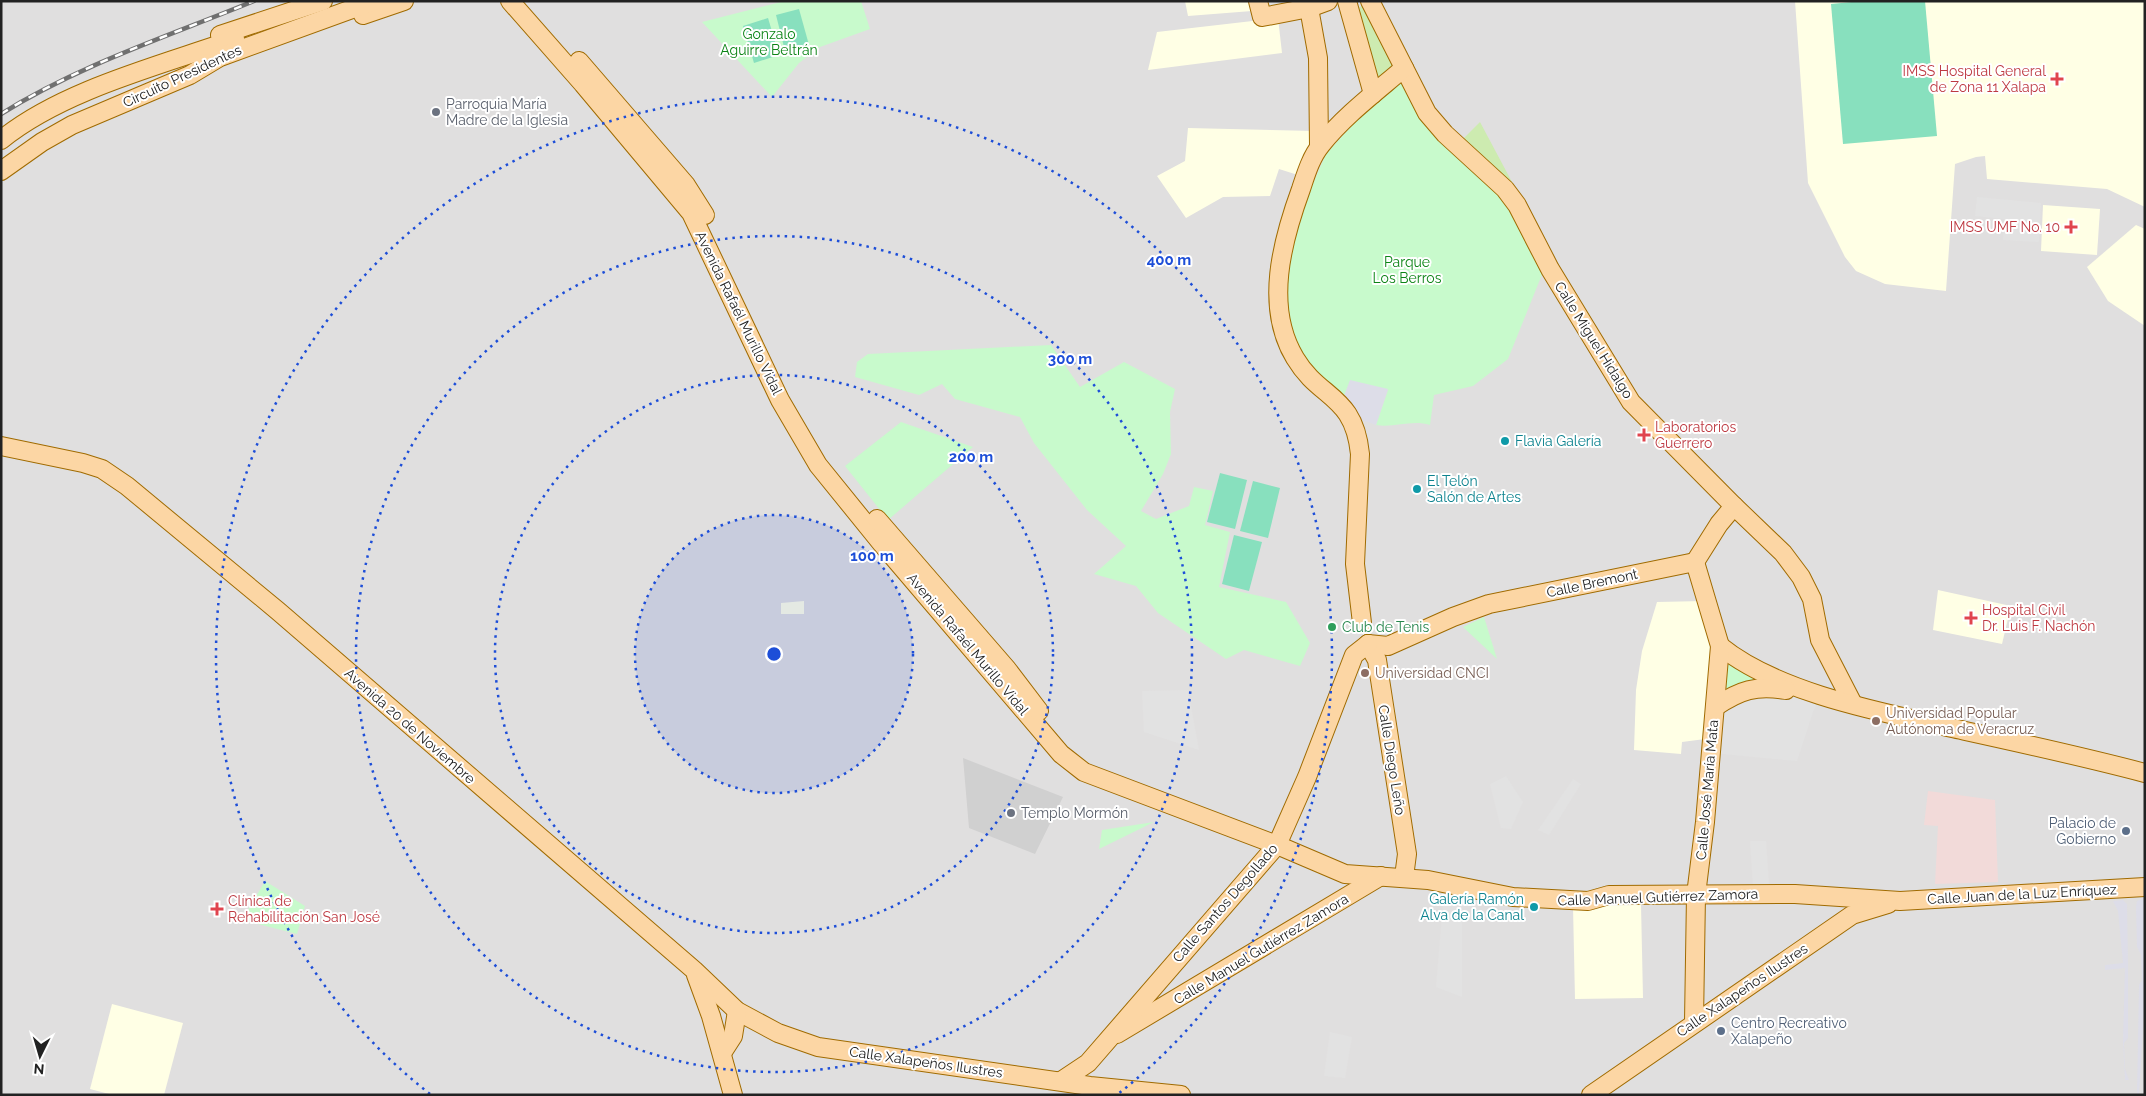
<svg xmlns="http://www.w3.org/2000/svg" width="2146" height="1096" font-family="Raleway,sans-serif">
<rect width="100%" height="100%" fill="#f2efe9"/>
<!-- residential -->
<rect fill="#e0dfdf" x="1" y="1" width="2144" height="1094"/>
<!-- commercial -->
<polygon fill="#f2dad9" points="1928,791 1995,800 1998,882 1935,884 1938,826 1924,825"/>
<!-- education -->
<g fill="#ffffe5">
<polygon points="1185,1 1249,1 1252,11 1188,16"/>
<polygon points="1795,1 2145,1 2145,207 2107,189 1987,179 1985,156 1976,157 1955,164 1946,291 1885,284 1856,271 1845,257 1808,183"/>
<polygon points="1278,18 1282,53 1148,70 1157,32"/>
<polygon points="1188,128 1315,131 1301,176 1279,169 1270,196 1223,197 1186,218 1157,176 1185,161"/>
<polygon points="2043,205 2100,209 2097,255 2041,251"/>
<polygon points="2136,225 2145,229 2145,326 2108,301 2087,267"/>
<polygon points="1938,590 2011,606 2002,644 1933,630"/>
<polygon points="804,601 804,614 781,614 781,603"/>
<polygon points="1704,601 1712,643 1705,739 1682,742 1681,754 1634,750 1636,690 1642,651 1657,602"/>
<polygon points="1641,905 1643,998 1575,999 1573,906"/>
<polygon points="112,1004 183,1023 164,1095 113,1095 90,1089"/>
</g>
<!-- religious -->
<polygon fill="#d0d0d0" points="963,758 1063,797 1035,854 969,828"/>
<!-- grass -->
<g fill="#cdebb0">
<polygon points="1362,6 1366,6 1397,67 1376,87 1358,8"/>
<polygon points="1480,122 1520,197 1462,140"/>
</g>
<!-- park -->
<g fill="#c8facc">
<polygon points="785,1 861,1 870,29 820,47 799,63 772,97 702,22"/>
<path d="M1402,79L1513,206L1543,272L1508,359L1473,386L1434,395L1430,425C1412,419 1395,428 1376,425L1388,390L1342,401L1291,351L1282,255L1326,154L1376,99Z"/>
<polygon points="1051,345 1080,387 1124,362 1175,389 1170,412 1171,454 1163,474 1141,511 1156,519 1189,506 1194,487 1213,491 1205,525 1230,532 1219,587 1286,602 1310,643 1300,666 1244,650 1226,659 1158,613 1136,586 1094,574 1126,546 1087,510 1034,443 1020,417 955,399 942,384 919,395 855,377 857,362 868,354"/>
<polygon points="901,422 973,447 888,520 845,466"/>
<polygon points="1484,617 1497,659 1463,627"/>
<polygon points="1727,657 1766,679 1721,697"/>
<polygon points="1154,822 1099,849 1102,830"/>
<polygon points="265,881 305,906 297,934 242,920"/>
</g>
<!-- pitch -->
<g fill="#88e0be">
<polygon points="1862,1 1925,1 1937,136 1843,144 1831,4"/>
<polygon points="799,9 809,45 785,51 776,15"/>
<polygon points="768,18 779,55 754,63 743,26"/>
<polygon points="1220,473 1247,480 1235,529 1207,522"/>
<polygon points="1253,481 1280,488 1268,538 1240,531"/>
<polygon points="1234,535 1262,542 1249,591 1222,584"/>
</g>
<!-- parking -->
<g fill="#e2e2e2">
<polygon points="1977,197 2041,203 2039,242 2003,240 2004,219 1975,216"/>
<polygon points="1188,690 1199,750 1144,732 1142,691"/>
<polygon points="1752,693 1821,695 1813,712 1797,761 1711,753 1721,709"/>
<polygon points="1506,776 1523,802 1511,829 1501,828 1490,784"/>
<polygon points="1573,779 1581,784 1549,835 1538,830"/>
<polygon points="1750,841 1766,841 1769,884 1753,886"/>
<polygon points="1444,891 1462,894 1462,997 1436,987"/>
<polygon points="1330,1032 1352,1037 1345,1078 1324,1076"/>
</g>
<!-- plaza -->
<g fill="#dddde8">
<polygon points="1350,380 1388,389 1376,425 1357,418 1342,401"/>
<polygon points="2145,898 2145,995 2139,1095 2137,1095 2139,985 2142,980 2141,955 2137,947 2136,907 2137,901"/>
<polygon points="2123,900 2127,904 2128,965 2128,1038 2124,1043 2125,1069 2129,1080 2125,1080 2123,1041 2125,968 2105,970 2105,965 2123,963 2118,911 2113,901"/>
</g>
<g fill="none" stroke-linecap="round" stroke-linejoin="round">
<!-- major casing -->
<g stroke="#a06b00" stroke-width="20">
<g id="major">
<polyline points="510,1 583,84 691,213 780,400 818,465 882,544 1061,754 1084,772 1277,845 1345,874 1428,880 1513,897 1588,901 1609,895 1795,894 1900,901 2145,887"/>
<polyline points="1258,1 1262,17 1309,8 1328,1"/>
<polyline points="1347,1 1373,94"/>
<polyline points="1370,1 1427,113 1445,134 1505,189 1517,205 1550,269 1631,402 1734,506 1783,553 1801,577 1812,599 1820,640 1853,704"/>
<polyline points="1309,8 1318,58 1319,146"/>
<polyline points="363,15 404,1"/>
<polyline points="220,35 323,1"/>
<polyline points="579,61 686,185 705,215"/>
<path d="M1,140C62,90 162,65 235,39"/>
<polyline points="1,171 42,142 72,125 190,75 220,57 374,1"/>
<polyline points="1,446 83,463 102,469 127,486 278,611 694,970 737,1011 778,1033 818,1047 1090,1086 1181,1095"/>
<polyline points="877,519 1007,669 1039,711"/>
<polyline points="1695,562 1719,524 1734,506"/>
<path d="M1362,623L1355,564L1360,454C1354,394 1320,400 1295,358C1264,307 1282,241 1301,189C1306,174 1311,157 1321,145C1344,116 1376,92 1404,68"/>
<polyline points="1368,644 1388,646 1453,617 1489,604 1695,562"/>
<polyline points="1368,644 1377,660 1407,854 1404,877"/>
<path d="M1720,646C1778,693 1880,712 1952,728C2016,742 2081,756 2145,773"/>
<path d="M1715,707C1740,690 1756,685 1786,690"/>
<polyline points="696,975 711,1016 733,1095"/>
<polyline points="1694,1022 1696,895 1705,822 1720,646 1695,562"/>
<polyline points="1117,1034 1381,876"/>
<polyline points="722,1053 733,1036 737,1011"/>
<polyline points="1061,1081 1088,1063 1277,845 1307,777 1354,655 1368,644"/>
<polyline points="1591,1095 1852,915 1888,904"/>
</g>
</g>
<!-- major -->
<use href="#major" stroke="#fcd6a4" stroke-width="18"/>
<!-- rail casing -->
<g stroke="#707070" stroke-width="4.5">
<path id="rail" d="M1,114C79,65 169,36 254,1"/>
</g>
<!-- rail -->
<use href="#rail" stroke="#fff" stroke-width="2.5" stroke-dasharray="8" stroke-linecap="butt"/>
</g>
<!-- distance rings -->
<circle cx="774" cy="654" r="139" fill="#1d4ed8" fill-opacity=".12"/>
<g fill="none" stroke="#1d4ed8" stroke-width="2.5" stroke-dasharray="2.5 5">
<circle cx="774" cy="654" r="139"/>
<circle cx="774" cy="654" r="279"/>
<circle cx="774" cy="654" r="418"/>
<path d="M430 1094A558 558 0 1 1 1118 1094"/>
</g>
<!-- markers -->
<g fill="#e0444e" stroke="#fff" stroke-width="2">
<path d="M2054.5 71.5h5v5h5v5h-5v5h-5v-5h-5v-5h5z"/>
<path d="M2068.5 219.5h5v5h5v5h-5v5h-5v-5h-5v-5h5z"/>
<path d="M1641.5 427.5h5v5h5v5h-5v5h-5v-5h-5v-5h5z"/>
<path d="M1968.5 610.5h5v5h5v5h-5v5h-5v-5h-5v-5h5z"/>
<path d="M214.5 901.5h5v5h5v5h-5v5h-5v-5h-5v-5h5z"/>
</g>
<g fill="#6b7280" stroke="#fff" stroke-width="2">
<circle cx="436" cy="112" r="5"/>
<circle cx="1011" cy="813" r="5"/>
</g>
<g fill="#0f9aa8" stroke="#fff" stroke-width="2">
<circle cx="1505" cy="441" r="5"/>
<circle cx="1417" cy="489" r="5"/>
<circle cx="1534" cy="907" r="5"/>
</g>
<circle fill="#2e9e5b" stroke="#fff" stroke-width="2" cx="1332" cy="627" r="5"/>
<g fill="#8d6e63" stroke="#fff" stroke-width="2">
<circle cx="1365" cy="673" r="5"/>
<circle cx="1876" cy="721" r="5"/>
</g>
<g fill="#5c6f8a" stroke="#fff" stroke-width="2">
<circle cx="2126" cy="831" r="5"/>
<circle cx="1721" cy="1031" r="5"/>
</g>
<g text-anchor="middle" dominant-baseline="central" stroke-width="4" stroke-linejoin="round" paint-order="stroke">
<!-- park labels -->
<g font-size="14" fill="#0c8416" stroke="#fff">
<text x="769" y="34">Gonzalo<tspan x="769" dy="16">Aguirre Beltrán</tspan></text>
<text x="1407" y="262">Parque<tspan x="1407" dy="16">Los Berros</tspan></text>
</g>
<!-- health labels -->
<g font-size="14" fill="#be3a42" stroke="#fff" text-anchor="start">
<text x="2046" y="71" text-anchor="end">IMSS Hospital General<tspan x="2046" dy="16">de Zona 11 Xalapa</tspan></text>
<text x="2060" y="227" text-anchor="end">IMSS UMF No. 10</text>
<text x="1655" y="427">Laboratorios<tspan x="1655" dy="16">Guerrero</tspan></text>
<text x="1982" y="610">Hospital Civil<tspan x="1982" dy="16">Dr. Luis F. Nachón</tspan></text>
<text x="228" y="901">Clínica de<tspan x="228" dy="16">Rehabilitación San José</tspan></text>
</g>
<!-- street labels -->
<g font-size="14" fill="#222" stroke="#fff">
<text transform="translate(182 76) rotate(-25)">Circuito Presidentes</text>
<text transform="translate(739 313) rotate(64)">Avenida Rafaél Murillo Vidal</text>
<text transform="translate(1594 340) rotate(58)">Calle Miguel Hidalgo</text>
<text transform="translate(1592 583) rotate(-12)">Calle Bremont</text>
<text transform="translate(968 644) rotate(50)">Avenida Rafaél Murillo Vidal</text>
<text transform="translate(410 726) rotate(41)">Avenida 20 de Noviembre</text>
<text transform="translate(1392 760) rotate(81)">Calle Diego Leño</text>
<text transform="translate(1707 790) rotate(-85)">Calle José María Mata</text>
<text transform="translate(2022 894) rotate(-3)">Calle Juan de la Luz Enríquez</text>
<text transform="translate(1658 897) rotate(-2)">Calle Manuel Gutiérrez Zamora</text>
<text transform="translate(1225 903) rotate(-49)">Calle Santos Degollado</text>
<text transform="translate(1261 949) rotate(-31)">Calle Manuel Gutiérrez Zamora</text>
<text transform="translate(1742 990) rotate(-34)">Calle Xalapeños Ilustres</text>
<text transform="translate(926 1062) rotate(8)">Calle Xalapeños Ilustres</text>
</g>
<!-- worship labels -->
<g font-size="14" fill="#5b616d" stroke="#fff" text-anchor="start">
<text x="446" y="104">Parroquia María<tspan x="446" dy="16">Madre de la Iglesia</tspan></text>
<text x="1021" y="813">Templo Mormón</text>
</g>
<!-- culture labels -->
<g font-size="14" fill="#0d838f" stroke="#fff" text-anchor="start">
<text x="1515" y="441">Flavia Galería</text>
<text x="1427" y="481">El Telón<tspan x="1427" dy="16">Salón de Artes</tspan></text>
<text x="1524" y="899" text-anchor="end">Galería Ramón<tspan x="1524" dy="16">Alva de la Canal</tspan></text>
</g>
<!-- leisure labels -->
<g font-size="14" fill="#27864d" stroke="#fff" text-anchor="start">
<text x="1342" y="627">Club de Tenis</text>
</g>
<!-- education labels -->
<g font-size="14" fill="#785e54" stroke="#fff" text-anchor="start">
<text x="1375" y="673">Universidad CNCI</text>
<text x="1886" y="713">Universidad Popular<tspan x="1886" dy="16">Autónoma de Veracruz</tspan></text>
</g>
<!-- service labels -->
<g font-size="14" fill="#4e5e75" stroke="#fff" text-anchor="end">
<text x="2116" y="823">Palacio de<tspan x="2116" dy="16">Gobierno</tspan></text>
<text x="1731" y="1023" text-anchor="start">Centro Recreativo<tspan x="1731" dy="16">Xalapeño</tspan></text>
</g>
</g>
<circle cx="774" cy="654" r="8" fill="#1d4ed8" stroke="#fff" stroke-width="2.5"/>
<g font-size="15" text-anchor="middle" font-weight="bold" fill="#1d4ed8" stroke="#fff" stroke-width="4" stroke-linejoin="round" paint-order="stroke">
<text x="1169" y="265">400 m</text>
<text x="1070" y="364">300 m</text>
<text x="971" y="462">200 m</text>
<text x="872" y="561">100 m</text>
</g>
<!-- border -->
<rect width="2146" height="1096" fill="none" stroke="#222222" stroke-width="5"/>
<!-- north arrow -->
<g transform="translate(40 1056) rotate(185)" stroke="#ffffff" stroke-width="4" paint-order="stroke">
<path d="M0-4L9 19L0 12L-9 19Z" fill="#222222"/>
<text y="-8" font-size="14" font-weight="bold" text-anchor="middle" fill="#222222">N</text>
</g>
</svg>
